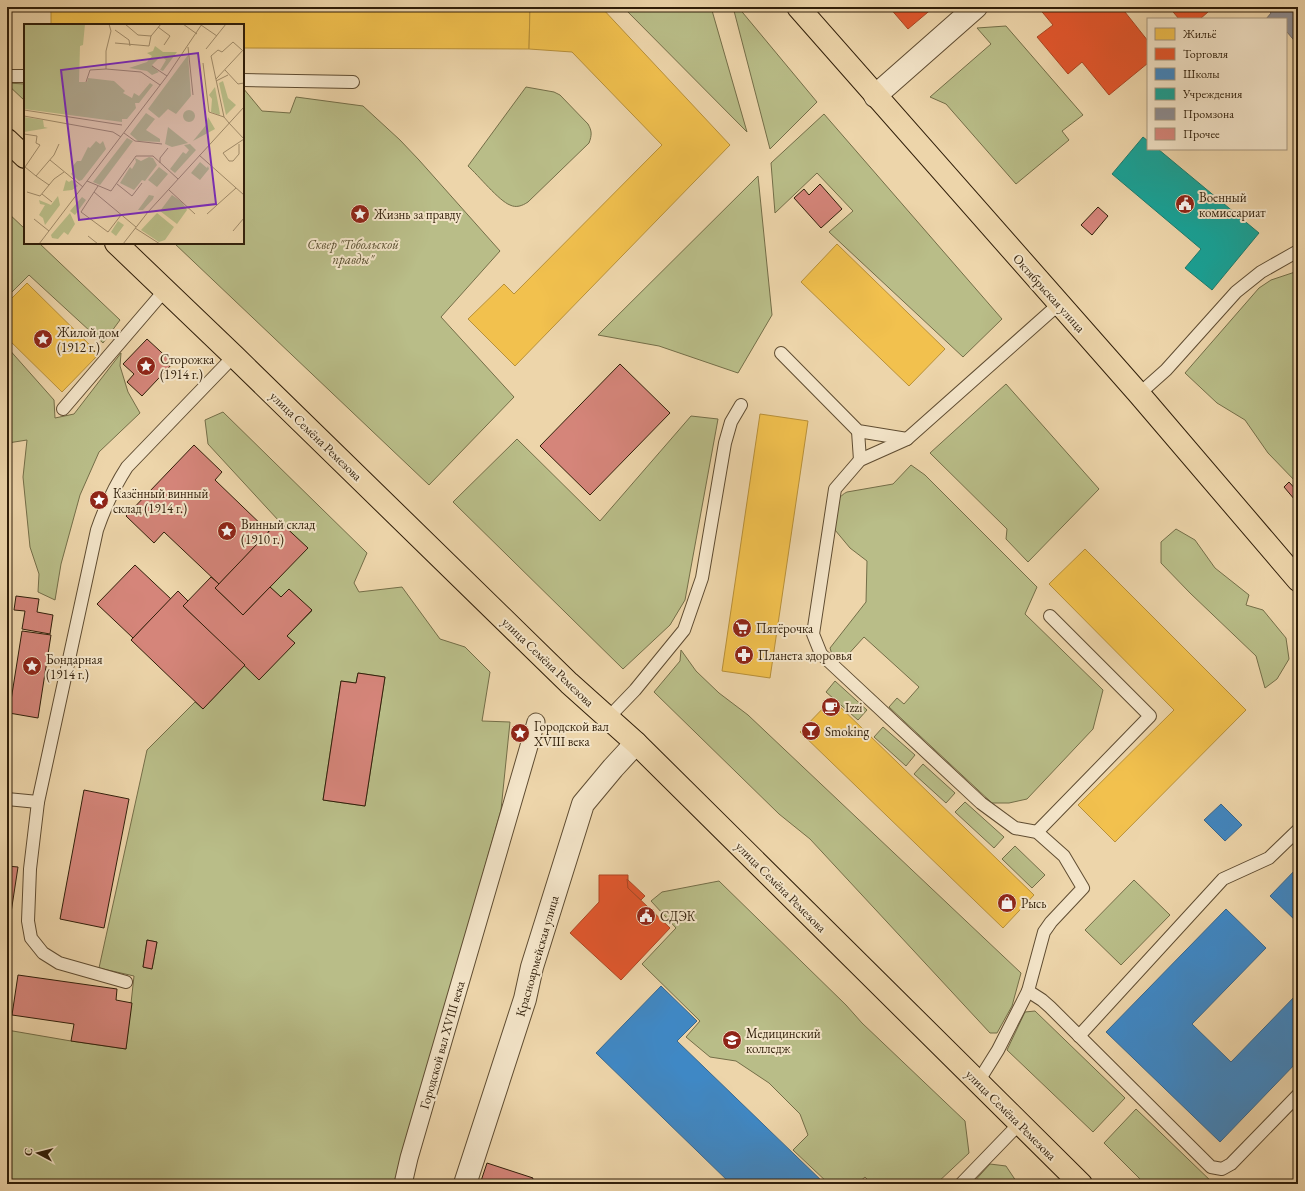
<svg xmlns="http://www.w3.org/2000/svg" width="1305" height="1191" font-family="'EB Garamond',serif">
<rect width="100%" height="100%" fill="#edd5aa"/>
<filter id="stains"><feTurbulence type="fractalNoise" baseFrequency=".005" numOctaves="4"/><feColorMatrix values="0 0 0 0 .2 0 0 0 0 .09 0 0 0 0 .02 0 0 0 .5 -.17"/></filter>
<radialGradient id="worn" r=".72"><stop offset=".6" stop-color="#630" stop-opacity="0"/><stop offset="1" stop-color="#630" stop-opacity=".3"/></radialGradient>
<!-- green -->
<g fill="#b9bd88" stroke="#746e48" fill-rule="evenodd">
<polygon points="623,7 711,7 747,132"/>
<polygon points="733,7 738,7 817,102 770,149"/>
<polygon points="1006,26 1083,115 1062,131 1069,140 1016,184 946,104 930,97 991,44 977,28"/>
<polygon points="7,83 25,84 25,101 7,84"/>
<path d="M526,87L554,92L560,95L588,124C592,131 592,135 589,143L528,202C522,206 516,208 510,205C499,201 478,175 468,166Z"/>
<polygon points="243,88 262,111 290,113 296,97 363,106 400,140 419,160 500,251 441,317 514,397 429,485 174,243 243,243"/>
<polygon points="824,114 1002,319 963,357 829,232 853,211 817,173 775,213 771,163"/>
<polygon points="758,176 772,315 738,373 659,346 598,335"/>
<polygon points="7,212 25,229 25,243 39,243 120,320 103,343 29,275 7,297"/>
<polygon points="1298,271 1298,484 1268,453 1245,420 1217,403 1185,373 1259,288 1271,280"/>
<polygon points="7,347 54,400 55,418 74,414 121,353 120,366 128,392 140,413 99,452 80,495 61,564 55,600 38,592 39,574 30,547 23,477 27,440 8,443 7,442"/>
<polygon points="1006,384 1099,489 1028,562 1006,539 1007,529 930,453"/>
<path d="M223,412L367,553L354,583L359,592L402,587L440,639L465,647L490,672L482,721L510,722L501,810L395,1184H7V1030L71,1041L126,1049L134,976L99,968L147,750L195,702L203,709L245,665L260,679L294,643L287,636L312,611L289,589L281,597L270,587L307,548L279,521L208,444L205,420ZM358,673L385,677L365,806L323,800L341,681L356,683ZM147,940L157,942L152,969L143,967Z"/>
<polygon points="691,416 718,419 685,600 670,625 623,669 453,502 517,439 600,521"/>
<path d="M911,465L925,475L1037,587L1025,614L1103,690L1093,729L1027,799L1009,803H992L889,707L897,698L904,704L919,687L864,637L844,659L839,660L833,658L830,648L866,602L867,561L850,548L835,530C835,517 832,499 847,492L893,484Z"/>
<polygon points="1176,529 1195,540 1215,568 1249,595 1246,605 1263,610 1286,638 1289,659 1277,679 1265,688 1256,656 1190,593 1161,563 1161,542"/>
<polygon points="681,650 696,671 719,693 748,715 1021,973 1012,1006 997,1033 990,1033 810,839 779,814 654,692 680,661"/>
<polygon points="835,681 867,710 858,720 826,692"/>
<polygon points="883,727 915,755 906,766 874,737"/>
<polygon points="923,764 955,793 946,803 914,774"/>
<polygon points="965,802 1004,837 994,848 955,812"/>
<polygon points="1015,846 1045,875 1032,888 1002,859"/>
<polygon points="1134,880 1170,915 1121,965 1085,930"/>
<polygon points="719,881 846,1005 862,1023 965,1121 969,1153 936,1184 872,1184 865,1177 857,1184 829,1184 793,1150 808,1135 800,1114 769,1083 736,1061 710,1057 686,1037 700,1021 642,964 676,928 651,901 662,892"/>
<polygon points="1035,1011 1125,1098 1093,1132 1007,1050 1025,1012"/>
<polygon points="1136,1109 1214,1184 1145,1184 1104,1143"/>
<polygon points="990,1164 1006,1166 1018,1184 972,1184"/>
</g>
<!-- homes -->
<g fill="#f2c14e" stroke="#b89039">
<polygon points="51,7 530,7 529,49 243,48 243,25 51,25"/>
<polygon points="530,7 601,7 730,145 515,366 468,319 504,284 514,294 662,145 572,52 529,49"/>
<polygon points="837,244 945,349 909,386 801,282"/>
<polygon points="27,283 99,354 62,392 7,338 7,303"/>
<polygon points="760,414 808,421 770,678 722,671"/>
<polygon points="1085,549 1246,710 1115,842 1078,805 1174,710 1049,584"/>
<polygon points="832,699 1034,895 1003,928 800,732"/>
</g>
<!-- shops -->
<g fill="#e4572e" stroke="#ae4623">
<polygon points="889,7 934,7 908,29"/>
<polygon points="1038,7 1121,7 1148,41 1148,63 1109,95 1082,62 1068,74 1037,37 1053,25"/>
<polygon points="1169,7 1204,7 1208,12 1200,19 1179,19"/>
<polygon points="599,875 628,875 628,888 670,928 621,980 570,933 599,902"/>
<polygon points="627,879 645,896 641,900 628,888"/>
</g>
<!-- schools -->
<g fill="#3f88c5" stroke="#3a688d">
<polygon points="1221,804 1242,825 1225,841 1204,820"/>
<polygon points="1298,867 1298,923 1270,896"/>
<polygon points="1226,909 1266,948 1192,1024 1231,1062 1298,993 1298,1061 1220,1142 1106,1032"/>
<polygon points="661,986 697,1021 677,1041 825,1184 731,1184 596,1053"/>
</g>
<!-- public -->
<polygon fill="#17a398" stroke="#1e7b6d" points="1143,137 1148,141 1148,149 1158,149 1259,233 1212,290 1185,268 1201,249 1112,174"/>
<!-- industry -->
<polygon fill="#8d8d92" stroke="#716c69" points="1266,7 1298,7 1298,45 1287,32 1286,34 1286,19 1266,19 1271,13"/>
<!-- building -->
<g fill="#d5857a" stroke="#301e09">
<polygon points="820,184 842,209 821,228 794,198 804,189 809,195"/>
<polygon points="1098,207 1108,216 1092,235 1081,225"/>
<polygon points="147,339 173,363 142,396 127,382 134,374 123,364"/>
<polygon points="620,364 670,413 590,495 540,446"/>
<polygon points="194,445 222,472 215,480 269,532 219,584 164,532 154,543 126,516"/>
<polygon points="1289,482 1298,492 1298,497 1295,500 1284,487"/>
<polygon points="279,521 308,548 243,615 215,588"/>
<polygon points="135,565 171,599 133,638 97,604"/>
<polygon points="211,577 219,584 215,588 243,615 270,587 281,597 289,589 312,610 287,636 295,643 259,680 183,606"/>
<polygon points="178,591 188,601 183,606 245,665 203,709 131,640"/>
<polygon points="16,596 39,599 37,612 53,615 50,634 22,629 25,611 14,610"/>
<polygon points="22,631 51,635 38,718 9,713"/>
<polygon points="358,673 385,677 365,806 323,800 341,681 356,683"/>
<polygon points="84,790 129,799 104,928 60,919"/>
<polygon points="7,866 18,867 7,939"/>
<polygon points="147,940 157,942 152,969 143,967"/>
<polygon points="18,975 117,989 116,1000 132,1003 126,1049 71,1041 74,1024 12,1015"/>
<polygon points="487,1163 533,1178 531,1184 480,1184"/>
</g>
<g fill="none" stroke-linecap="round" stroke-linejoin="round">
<!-- service casing -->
<g stroke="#5f4c31" stroke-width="14">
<g id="service">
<polyline points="7,76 25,76"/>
<polyline points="243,80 353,82"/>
<polyline points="781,353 858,431 907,439"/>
<polyline points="1139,394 1166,370 1236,292 1261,272 1298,251"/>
<polyline points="63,409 165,290"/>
<polyline points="858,431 860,460"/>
<polyline points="608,718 635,690 684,630 702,578 725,443 731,422 741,405"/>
<polyline points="7,799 38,802"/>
<polyline points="1037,832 1150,716 1050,616"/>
<path d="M126,982L59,963L43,953L31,938L28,921L30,869L38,802L97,530C105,507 114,487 127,467L234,356"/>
<polyline points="1028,991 1042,1000 1050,1007 1211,1167 1222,1169 1231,1164 1298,1095"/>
<polyline points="1079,1036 1223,879 1269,858 1298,830"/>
<polyline points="978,1082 998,1050 1028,991 1044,932 1051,922 1083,888 1064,856 1037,832 1015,828 981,803 821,654 813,634 835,489 860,460 907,439 1059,304"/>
<polyline points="961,1184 1019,1124"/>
</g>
</g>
<!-- pedestrian casing -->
<g stroke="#5f4c31" stroke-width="19">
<polyline id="pedestrian" points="403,1184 409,1158 536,722"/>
</g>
<!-- minor casing -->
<g stroke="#5f4c31" stroke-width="24">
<g id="minor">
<polyline points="875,96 976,7"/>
<polyline points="465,1184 525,999 532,967 583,804 613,768 636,743"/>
</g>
</g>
<!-- primary casing -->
<g stroke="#301e09" stroke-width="24">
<g id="primary">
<polyline points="798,7 1139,394 1298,580"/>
<polyline points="7,140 25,157"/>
<polyline points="116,243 234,356 569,683 636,743 1081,1184"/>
</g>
</g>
<!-- service -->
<use href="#service" stroke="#f3e4c8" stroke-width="12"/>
<!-- pedestrian -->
<use href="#pedestrian" stroke="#f3e4c8" stroke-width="17"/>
<!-- minor -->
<use href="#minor" stroke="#f3e4c8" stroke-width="22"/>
<!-- primary -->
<use href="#primary" stroke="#edd5aa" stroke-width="22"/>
</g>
<!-- icons -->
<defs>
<g id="civic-disc" transform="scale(1)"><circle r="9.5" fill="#8f2418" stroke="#f3e4c8"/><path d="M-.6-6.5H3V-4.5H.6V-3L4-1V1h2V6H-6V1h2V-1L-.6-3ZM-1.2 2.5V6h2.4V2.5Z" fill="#fff"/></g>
<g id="sight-disc" transform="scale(1)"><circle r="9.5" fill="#8f2418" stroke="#f3e4c8"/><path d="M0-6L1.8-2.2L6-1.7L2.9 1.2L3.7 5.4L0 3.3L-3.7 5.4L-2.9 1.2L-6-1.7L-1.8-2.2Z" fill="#fff"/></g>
<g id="supermarket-disc" transform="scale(1)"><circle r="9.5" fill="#8f2418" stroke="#f3e4c8"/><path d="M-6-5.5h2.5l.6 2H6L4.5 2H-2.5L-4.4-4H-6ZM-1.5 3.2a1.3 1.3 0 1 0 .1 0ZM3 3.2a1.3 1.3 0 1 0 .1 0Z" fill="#fff"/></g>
<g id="pharmacy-disc" transform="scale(1)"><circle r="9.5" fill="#8f2418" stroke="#f3e4c8"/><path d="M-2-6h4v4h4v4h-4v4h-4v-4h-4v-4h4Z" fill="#fff"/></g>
<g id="cafe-disc" transform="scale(1)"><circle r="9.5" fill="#8f2418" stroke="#f3e4c8"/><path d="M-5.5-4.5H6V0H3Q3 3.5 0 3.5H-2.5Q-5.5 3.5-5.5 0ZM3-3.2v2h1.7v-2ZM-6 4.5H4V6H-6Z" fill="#fff"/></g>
<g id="bar-disc" transform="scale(1)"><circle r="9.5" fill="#8f2418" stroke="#f3e4c8"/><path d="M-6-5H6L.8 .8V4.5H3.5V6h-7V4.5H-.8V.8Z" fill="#fff"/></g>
<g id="shop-disc" transform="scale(1)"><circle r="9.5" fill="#8f2418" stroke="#f3e4c8"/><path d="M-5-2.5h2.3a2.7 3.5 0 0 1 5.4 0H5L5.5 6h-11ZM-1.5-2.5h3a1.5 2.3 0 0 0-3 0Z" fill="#fff"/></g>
<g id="university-disc" transform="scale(1)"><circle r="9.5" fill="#8f2418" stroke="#f3e4c8"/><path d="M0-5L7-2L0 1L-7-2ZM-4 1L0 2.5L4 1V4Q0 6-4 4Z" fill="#fff"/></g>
</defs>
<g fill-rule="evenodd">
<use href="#civic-disc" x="1185" y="204"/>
<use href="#sight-disc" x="360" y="214"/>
<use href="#sight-disc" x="43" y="339"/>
<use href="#sight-disc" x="146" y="366"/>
<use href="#sight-disc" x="99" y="500"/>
<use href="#sight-disc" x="227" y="531"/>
<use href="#supermarket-disc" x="742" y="628"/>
<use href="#pharmacy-disc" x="744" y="655"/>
<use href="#sight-disc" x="32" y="666"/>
<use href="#cafe-disc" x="831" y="707"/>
<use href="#bar-disc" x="811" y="731"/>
<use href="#sight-disc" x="520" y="733"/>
<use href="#shop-disc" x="1007" y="903"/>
<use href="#civic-disc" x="646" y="916"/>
<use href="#university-disc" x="732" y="1040"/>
</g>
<g text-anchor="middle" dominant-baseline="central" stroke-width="4" stroke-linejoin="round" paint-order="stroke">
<!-- poi labels -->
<g font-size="13" fill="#301e09" stroke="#f3e4c8" text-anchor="start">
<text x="1199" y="197">Военный<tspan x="1199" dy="15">комиссариат</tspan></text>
<text x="374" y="214">Жизнь за правду</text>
<text x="57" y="332">Жилой дом<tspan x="57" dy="15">(1912 г.)</tspan></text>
<text x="160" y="359">Сторожка<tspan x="160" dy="15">(1914 г.)</tspan></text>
<text x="113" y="493">Казённый винный<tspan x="113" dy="15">склад (1914 г.)</tspan></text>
<text x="241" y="524">Винный склад<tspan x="241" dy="15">(1910 г.)</tspan></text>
<text x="756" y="628">Пятёрочка</text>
<text x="758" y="655">Планета здоровья</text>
<text x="46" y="659">Бондарная<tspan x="46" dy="15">(1914 г.)</tspan></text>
<text x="845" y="707">Izzi</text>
<text x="534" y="726">Городской вал<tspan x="534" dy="15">XVIII века</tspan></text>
<text x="825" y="731">Smoking</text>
<text x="1021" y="903">Рысь</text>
<text x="660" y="916">СДЭК</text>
<text x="746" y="1033">Медицинский<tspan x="746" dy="15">колледж</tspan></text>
</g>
<!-- park labels -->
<g font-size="13" font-style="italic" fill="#594e2f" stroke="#f3e4c8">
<text x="353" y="244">Сквер "Тобольской<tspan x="353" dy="15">правды"</tspan></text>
</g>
<!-- street labels -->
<g font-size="13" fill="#301e09" stroke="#f3e4c8">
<text transform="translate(1049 293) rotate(48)">Октябрьская улица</text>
<text transform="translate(316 436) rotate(44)">улица Семёна Ремезова</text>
<text transform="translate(548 662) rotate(44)">улица Семёна Ремезова</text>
<text transform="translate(781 887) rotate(45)">улица Семёна Ремезова</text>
<text transform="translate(537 956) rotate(-74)">Красноармейская улица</text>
<text transform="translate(442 1045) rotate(-74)">Городской вал XVIII века</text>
<text transform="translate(1011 1115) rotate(45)">улица Семёна Ремезова</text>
</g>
</g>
<!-- overview -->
<g transform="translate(24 24)">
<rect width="220" height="220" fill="#edd5aa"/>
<path d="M0,0H61L59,21L56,22L55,58H63L64,54L90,57L101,67L99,69L108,74L110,69L115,72L126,59L129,61L115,79H111L112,84L103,95H98V98L0,85ZM131,22L139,28H153L139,47L136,46L142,36L137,32L128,41L135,48L128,51L123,47L105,44L123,38L128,32L123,29L129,27ZM164,31L167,72L152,90L144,85L135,94L124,85ZM199,57L204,74L212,81L202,91L195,59ZM191,63L196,90L195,91L187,88L188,75L185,71ZM159 92a6 6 0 1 1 12 0a6 6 0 1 1-12 0ZM122,89L131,95L122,106L136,115V118L114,117L106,110ZM0,93L19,96L20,103L24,104L0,108ZM184,93L191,105L169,117L182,101ZM144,103L164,119L148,123L141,120ZM103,114L109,117L76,161L69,158ZM72,117L76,120L79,117L82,125L58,156L55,157L47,150L50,146L48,143L53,137H57L64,123L66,124ZM166,120L172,126L151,149L146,145L159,128L162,130L165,126L160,121ZM125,133L129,134L133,141L121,157L118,156L110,166L96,159L106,143L108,145L112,138L111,134L117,137ZM176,138L183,144L184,142L185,145L176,156L167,149ZM135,143L144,150L133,163L124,156ZM42,156L45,158L48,156L54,162L48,166L39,167ZM125,171L130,172L129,175L119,186H114ZM148,171L158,178L163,186L153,200L136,187ZM34,172L36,181L21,201L19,194L15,191L21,181L16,180L15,176L27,181ZM58,173L62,176L51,191L46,187ZM46,189L51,200L44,211L40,208L34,215L28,214L27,211ZM133,189L150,203L141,216L135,218L117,206ZM94,197L100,201L92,212L87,208Z" fill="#b9bd88"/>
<path fill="none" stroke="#a18c6a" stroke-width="1" d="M101,0L114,11L127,12M159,0L173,10M177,1L193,12M134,3L146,12L140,21M91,6L105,16L106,22M91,19L125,22L127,12L137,0M164,23L169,71M182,25L202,0M179,39L185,88L200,93M128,42L143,52M82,45V27L87,7L85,0M201,46L214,60L220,59M192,55L220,25M192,57L204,51M62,58L66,46L82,45L117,48L136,61M0,86L98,101M0,92L89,108L97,113M205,99L200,93L187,32L194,26L198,28L209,18L218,26M205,99L220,115M100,109L111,117L138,120M0,110L13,112L12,119L16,121L1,143L12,152L30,131L35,120M215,120V130L209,137H205L199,129L220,115M175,131L220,171M26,136L59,163M136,139V134L144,124M12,152L25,161M63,157L87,167L112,132H129L154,155M93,160L108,172L118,159M74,162L57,188L84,208L97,191M145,166L171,190M3,168L16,172L30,155L40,148M70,168L112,203M18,170L28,178M183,190L212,164M10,195L25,207M111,204L136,220M209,207L220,194M64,212L74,220M15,220L143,52L178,0M99,220L124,188L220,83"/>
<path fill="#7b2cbf" fill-opacity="0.15" stroke="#7b2cbf" stroke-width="2" d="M174,29L192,180L55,196L37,46Z"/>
<rect width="220" height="220" fill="none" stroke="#301e09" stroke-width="2"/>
</g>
<!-- margin -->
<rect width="1305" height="1191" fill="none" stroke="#edd5aa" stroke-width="24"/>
<rect x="8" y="8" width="1289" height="1175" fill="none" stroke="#301e09" stroke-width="2"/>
<rect x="12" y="12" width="1281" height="1167" fill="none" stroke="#301e09"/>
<!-- legend -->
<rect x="1147" y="18" width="140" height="132" fill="#f3e4c8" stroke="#a5957c"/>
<rect x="1155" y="28" width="20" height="12" fill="#f2c14e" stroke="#a5957c"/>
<text x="1183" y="38" font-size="12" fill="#301e09">Жильё</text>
<rect x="1155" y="48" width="20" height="12" fill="#e4572e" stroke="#a5957c"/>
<text x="1183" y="58" font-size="12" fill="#301e09">Торговля</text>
<rect x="1155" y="68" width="20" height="12" fill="#3f88c5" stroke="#a5957c"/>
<text x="1183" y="78" font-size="12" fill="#301e09">Школы</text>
<rect x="1155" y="88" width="20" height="12" fill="#17a398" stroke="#a5957c"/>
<text x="1183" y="98" font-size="12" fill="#301e09">Учреждения</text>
<rect x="1155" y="108" width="20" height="12" fill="#8d8d92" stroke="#a5957c"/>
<text x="1183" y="118" font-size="12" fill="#301e09">Промзона</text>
<rect x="1155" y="128" width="20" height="12" fill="#d5857a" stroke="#a5957c"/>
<text x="1183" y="138" font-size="12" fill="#301e09">Прочее</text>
<!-- north arrow -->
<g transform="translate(38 1153) rotate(277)" stroke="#f3e4c8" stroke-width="3" paint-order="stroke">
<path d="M0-3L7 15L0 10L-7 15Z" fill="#301e09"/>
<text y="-6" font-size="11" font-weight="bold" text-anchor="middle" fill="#301e09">С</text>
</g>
<rect width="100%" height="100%" filter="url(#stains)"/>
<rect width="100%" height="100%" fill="url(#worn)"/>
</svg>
